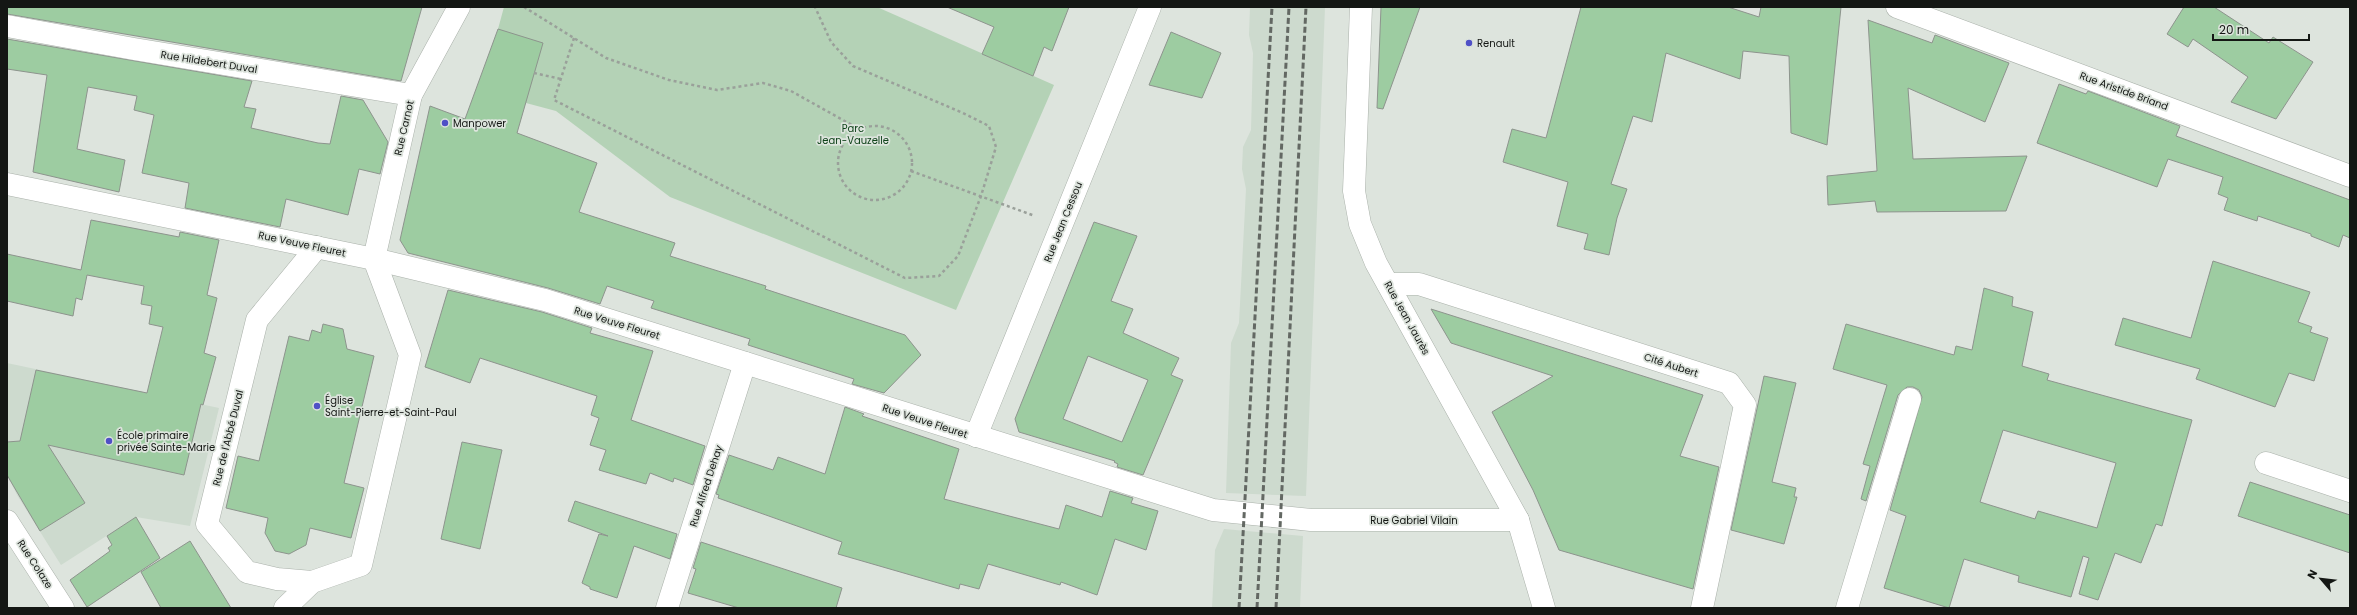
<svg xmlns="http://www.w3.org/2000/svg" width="2357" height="615" font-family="Poppins,sans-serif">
<rect width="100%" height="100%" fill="#dde4dd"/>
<!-- built -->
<g fill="#cddace">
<polygon points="1250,7 1325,7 1306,496 1226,493 1231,343 1239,323 1246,189 1242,169 1243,147 1251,130 1253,53 1249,35"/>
<polygon points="7,363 219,408 190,526 136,517 61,565 17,495 7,475"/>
<polygon points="1224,529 1303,536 1300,608 1212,608 1215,550"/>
</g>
<!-- green -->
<polygon fill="#b4d2b6" points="504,7 877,7 1054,85 956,310 670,197 556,111 526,103 498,29"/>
<!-- building -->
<g fill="#9dcca1" stroke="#8d948d" fill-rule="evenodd">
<polygon points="7,7 422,7 401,81 7,14"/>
<polygon points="947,7 1069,7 1052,51 1044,47 1033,76 982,54 994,27"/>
<polygon points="1381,7 1420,7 1383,109 1377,108"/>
<polygon points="1581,7 1728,7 1759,17 1761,7 1841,7 1827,145 1791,133 1789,56 1743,51 1740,79 1666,53 1652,122 1633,116 1611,184 1627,189 1617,218 1609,255 1584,249 1588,234 1557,226 1568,182 1503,162 1512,129 1546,138"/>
<polygon points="2184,7 2214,7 2269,43 2273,37 2313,62 2276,119 2231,102 2248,77 2193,39 2188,47 2167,34"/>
<polygon points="1868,20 1932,43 1935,35 2009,63 1985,122 1908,88 1913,159 2027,156 2006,211 1877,212 1875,201 1828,205 1827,176 1877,171"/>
<polygon points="498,29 543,43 517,133 597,163 579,212 675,243 670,256 766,286 765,289 905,335 921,355 884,393 852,384 854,379 748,345 750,339 651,308 654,301 607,286 600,304 548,288 408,253 400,240 430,106 465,119"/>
<polygon points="1171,32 1221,53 1202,98 1149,85"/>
<polygon points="7,39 252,81 244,107 256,109 251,128 318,143 330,144 341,96 363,100 388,142 380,174 359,169 348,215 286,199 280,227 185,208 189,183 142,173 154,115 134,110 137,96 88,87 77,149 125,160 119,192 33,172 47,75 7,69"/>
<polygon points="2059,84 2086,94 2088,91 2180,126 2176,136 2350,200 2350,238 2343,235 2339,247 2311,236 2311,234 2258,216 2257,221 2224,210 2228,198 2218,194 2223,177 2168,159 2157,187 2037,143"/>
<polygon points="91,220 179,237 180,232 219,240 207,295 217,298 204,353 216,357 203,405 201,404 184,475 48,445 85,503 40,531 7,475 7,442 20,441 36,370 147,393 163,327 149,324 152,306 141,304 144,286 87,275 82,300 76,298 73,316 7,301 7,254 81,270"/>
<path d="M1094,222L1137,236L1111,301L1133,309L1123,333L1179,358L1171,375L1183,380L1143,475L1117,467L1118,464L1114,462L1115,461L1019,432L1015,419ZM1088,356L1148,380L1122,442L1063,419Z"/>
<polygon points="2213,261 2310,292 2298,322 2312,327 2310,332 2328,338 2314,381 2289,373 2275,407 2196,379 2200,369 2115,345 2123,318 2191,338"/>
<path d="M1984,288L2013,297L2012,306L2033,312L2022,366L2049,374L2047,380L2192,420L2162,526L2156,524L2141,563L2115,553L2098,600L2079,594L2089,558L2083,556L2071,597L2018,582L2019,576L1964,559L1949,608L1884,588L1906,516L1890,510L1922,397L1919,390L1913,387H1907L1898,395L1866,501L1861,499L1870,466L1863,464L1887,385L1833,369L1846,324L1954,355L1956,346L1972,350ZM2003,430L2116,463L2097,528L2038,511L2035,519L1980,502Z"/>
<polygon points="448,290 542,312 592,328 590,333 653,351 631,420 705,446 693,485 674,478 673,482 650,473 646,484 599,470 606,450 590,445 599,418 591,415 597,396 480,358 470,383 425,367"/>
<polygon points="1431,309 1703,395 1680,456 1719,467 1693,589 1559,550 1533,490 1492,412 1553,376 1451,343"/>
<polygon points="323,324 343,329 347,349 374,356 344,483 364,488 351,538 310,528 306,545 289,554 275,551 265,533 268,518 226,508 238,456 259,461 289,336 309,341 312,330 321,333"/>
<polygon points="1764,376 1796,383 1772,482 1796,488 1794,497 1797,497 1784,544 1731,530"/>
<polygon points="845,407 864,414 862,416 959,449 944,499 1059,529 1066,505 1102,517 1110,491 1133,498 1131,503 1158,511 1146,550 1115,539 1097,595 1061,582 1060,585 988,564 979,589 960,584 959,589 838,554 842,542 718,498 719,495 716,494 729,455 773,470 778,457 825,474"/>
<polygon points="462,442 502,450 480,549 441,539"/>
<polygon points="2250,482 2350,515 2350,553 2238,516"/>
<polygon points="575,501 677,534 670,559 634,546 617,598 590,589 590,587 582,583 599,534 608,536 568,521"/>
<polygon points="136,517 160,558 87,607 70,580 110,551 108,548 112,545 107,536"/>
<polygon points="190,541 231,608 161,608 141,572"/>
<polygon points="701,542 842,588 836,608 739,608 688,593 696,569 693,568"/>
</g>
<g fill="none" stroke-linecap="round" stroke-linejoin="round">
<!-- minor casing -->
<g stroke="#aab1aa" stroke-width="23">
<g id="minor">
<polyline points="1897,7 2350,176"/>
<polyline points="7,26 134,49 411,95"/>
<polyline points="7,184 374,259 545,300 1213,510 1311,520 1518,520"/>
<polyline points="1388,284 1419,284 1729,383 1745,405 1702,608"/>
<polyline points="976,436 1150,7"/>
<polyline points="2266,463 2350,491"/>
<polyline points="7,521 63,608"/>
<polyline points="312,582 277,579 247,572 207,524 257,320 317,247"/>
<polyline points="285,608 312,582 361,565 410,355 374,259 411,95 459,7"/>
<polyline points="667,608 745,363"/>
<polyline points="1847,608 1910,399"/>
</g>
</g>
<!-- major casing -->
<g stroke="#aab1aa" stroke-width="23">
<polyline id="major" points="1361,7 1354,191 1360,224 1376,263 1518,520 1544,608"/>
</g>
<!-- path -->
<g stroke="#9aa09a" stroke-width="2.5" stroke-dasharray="3 3" stroke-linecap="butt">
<polyline points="524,7 606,58 669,80 717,90 763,83 791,91 859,129"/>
<polyline points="574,38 554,100 905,278 939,276 958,256 981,196 996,147 989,126 963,113 853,66 831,42 815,7"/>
<polyline points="534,73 561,79"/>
<circle cx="875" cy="163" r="37"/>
<polyline points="911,171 1035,216"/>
</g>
<!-- minor -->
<use href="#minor" stroke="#fff" stroke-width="22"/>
<!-- major -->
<use href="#major" stroke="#fff" stroke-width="22"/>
<!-- rail -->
<g stroke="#636863" stroke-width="3" stroke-dasharray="6 3" stroke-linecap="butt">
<polyline points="1239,608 1272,7"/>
<polyline points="1257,608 1289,7"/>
<polyline points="1276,608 1306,7"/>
</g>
</g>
<!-- markers -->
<g fill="#4f50c6" stroke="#dde4dd" stroke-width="1.5">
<circle cx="1469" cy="43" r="4"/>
<circle cx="445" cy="123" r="4"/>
<circle cx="317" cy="406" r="4"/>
<circle cx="109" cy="441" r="4"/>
</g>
<g text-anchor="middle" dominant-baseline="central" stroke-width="3.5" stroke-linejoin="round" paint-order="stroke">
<!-- poi labels -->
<g font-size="10" fill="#141714" stroke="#dde4dd" text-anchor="start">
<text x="1477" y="43">Renault</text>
<text x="453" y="123">Manpower</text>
<text x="325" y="400">Église<tspan x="325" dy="12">Saint-Pierre-et-Saint-Paul</tspan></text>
<text x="117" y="435">École primaire<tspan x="117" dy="12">privée Sainte-Marie</tspan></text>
</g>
<!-- street labels -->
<g font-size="10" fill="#141714" stroke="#dde4dd">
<text transform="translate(209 62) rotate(9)">Rue Hildebert Duval</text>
<text transform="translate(2124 91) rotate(20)">Rue Aristide Briand</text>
<text transform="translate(404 128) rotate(-77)">Rue Carnot</text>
<text transform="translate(1063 222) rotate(-68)">Rue Jean Cessou</text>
<text transform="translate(302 244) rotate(12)">Rue Veuve Fleuret</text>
<text transform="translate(1407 318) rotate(61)">Rue Jean Jaurès</text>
<text transform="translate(617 323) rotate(17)">Rue Veuve Fleuret</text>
<text transform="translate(1671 365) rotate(18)">Cité Aubert</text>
<text transform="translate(925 421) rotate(18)">Rue Veuve Fleuret</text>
<text transform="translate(228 438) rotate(-76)">Rue de l'Abbé Duval</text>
<text transform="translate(706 486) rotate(-72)">Rue Alfred Dehay</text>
<text x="1414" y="520">Rue Gabriel Vilain</text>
<text transform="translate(35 564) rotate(57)">Rue Colaze</text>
</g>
<!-- park labels -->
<g font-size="10" fill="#10441b" stroke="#dde4dd">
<text x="853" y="128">Parc<tspan x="853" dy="12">Jean-Vauzelle</tspan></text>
</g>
</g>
<!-- border -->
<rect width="2357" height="615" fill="none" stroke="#141714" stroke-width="16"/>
<!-- north arrow -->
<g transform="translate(2321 579) rotate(298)" stroke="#dde4dd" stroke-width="3" paint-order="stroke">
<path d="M0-3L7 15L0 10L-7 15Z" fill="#141714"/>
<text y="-6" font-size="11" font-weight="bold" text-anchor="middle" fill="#141714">N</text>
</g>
<!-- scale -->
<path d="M2213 34v6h96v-6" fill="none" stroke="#141714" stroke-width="2"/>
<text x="2219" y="34" font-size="12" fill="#141714" stroke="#dde4dd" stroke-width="3" paint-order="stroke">20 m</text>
</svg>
